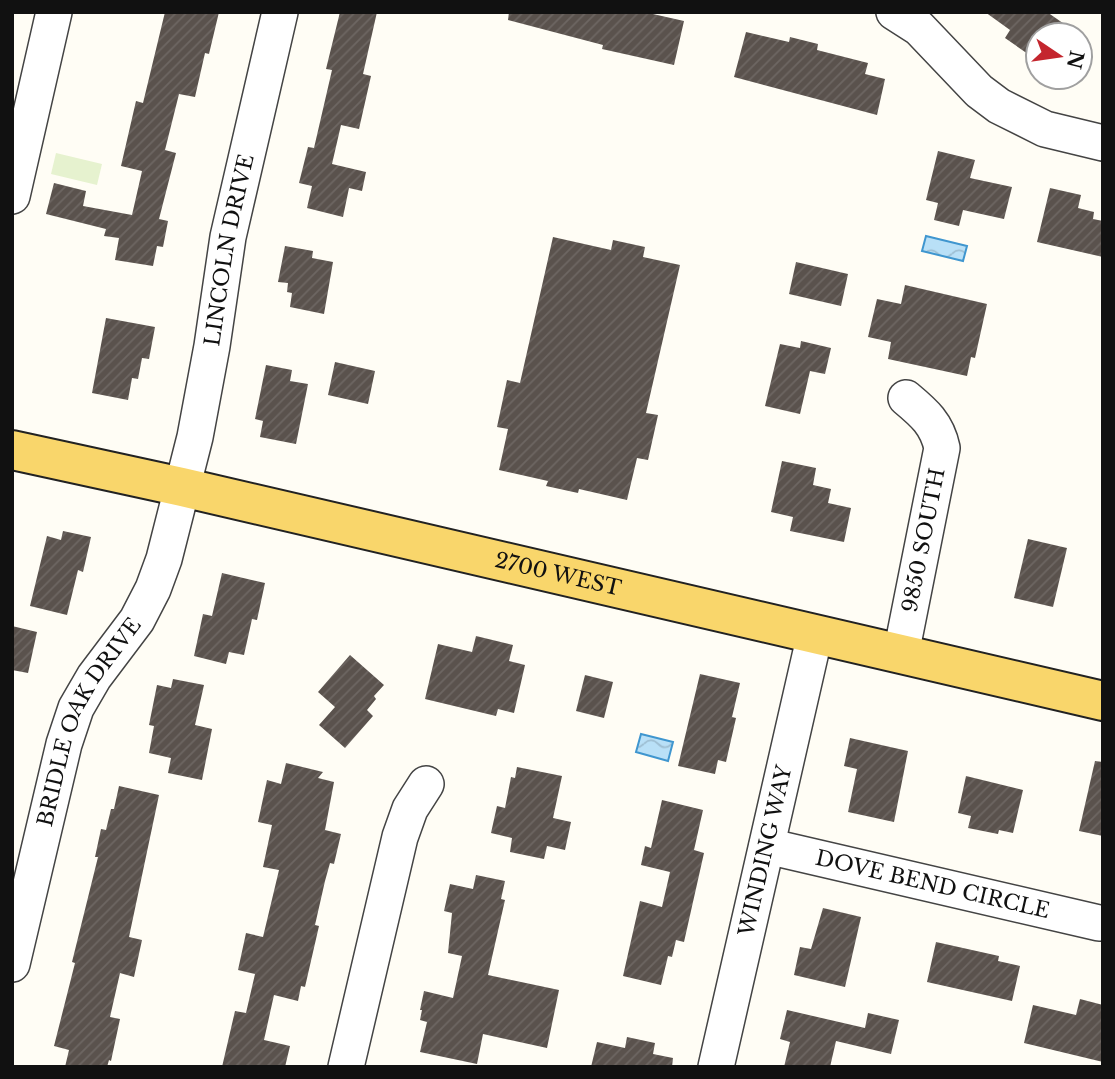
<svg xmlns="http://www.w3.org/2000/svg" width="1115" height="1079" font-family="'Libre Baskerville',serif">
<defs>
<pattern id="water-waves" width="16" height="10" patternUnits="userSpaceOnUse" patternTransform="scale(1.75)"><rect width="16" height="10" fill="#b9e0f7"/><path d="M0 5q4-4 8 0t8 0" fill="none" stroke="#9ebfd3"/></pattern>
<pattern id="building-hatch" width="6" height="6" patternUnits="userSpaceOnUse" patternTransform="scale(1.75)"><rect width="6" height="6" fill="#5a524d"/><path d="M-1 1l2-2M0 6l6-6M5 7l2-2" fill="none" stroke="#6d6662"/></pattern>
</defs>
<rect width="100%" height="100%" fill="#fffdf5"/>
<!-- pitch -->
<polygon fill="#e6f2cf" points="56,153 102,164 97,185 51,174"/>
<!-- water -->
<g fill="url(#water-waves)" stroke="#3f96cf" stroke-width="2">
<polygon points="926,236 967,246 963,261 922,251"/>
<polygon points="641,734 673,742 668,761 636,752"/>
</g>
<!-- building -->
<g fill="url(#building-hatch)">
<polygon points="165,12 219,12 209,54 205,53 195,97 179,94 165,150 176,153 159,219 168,221 163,247 157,246 153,266 115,260 119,238 104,236 106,229 46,214 54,183 86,191 83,206 132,215 142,171 121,166 136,101 143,103"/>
<polygon points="340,12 377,12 363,74 371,76 359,129 341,125 332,164 366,172 362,191 349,188 343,217 307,208 312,186 299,183 308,147 314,148 332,70 326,69"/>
<polygon points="509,12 644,12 684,21 674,65 602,49 603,45 508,20"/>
<polygon points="985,12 1047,12 1080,35 1038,35 1038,61 1005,38 1010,30"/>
<polygon points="746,32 789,42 790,37 818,44 817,50 868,63 865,74 885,79 877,115 734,77"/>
<polygon points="938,151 975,160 970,178 1012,187 1004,219 963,210 959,226 934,220 938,203 926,200"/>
<polygon points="1050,188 1081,195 1078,208 1094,212 1093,219 1103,221 1103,257 1037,242"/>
<polygon points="553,237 611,250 613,240 645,247 643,257 680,265 646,413 658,415 648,460 637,458 627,500 579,489 578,493 546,486 548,481 499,470 508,429 497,427 507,380 520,383"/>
<polygon points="285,246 313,251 312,258 333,262 324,314 290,307 292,293 287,292 288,283 278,282"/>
<polygon points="796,262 848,274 841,306 789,294"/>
<polygon points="905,285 987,304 975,358 971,357 967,376 888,359 891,342 868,337 877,299 901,304"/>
<polygon points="106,318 155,327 149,359 142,358 138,379 132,378 128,400 92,393"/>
<polygon points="801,341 831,348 825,374 810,371 800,414 765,406 780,344 800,348"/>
<polygon points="335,362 375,371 368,404 328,395"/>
<polygon points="266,365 292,370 290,381 308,384 296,444 260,437 263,421 255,419"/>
<polygon points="782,461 816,468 813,485 831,489 828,503 851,508 844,542 790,531 793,517 771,512"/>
<polygon points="63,531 91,537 83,572 78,570 67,615 30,606 47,536 61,540"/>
<polygon points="1028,539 1067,548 1053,607 1014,598"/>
<polygon points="222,573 265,583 257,620 252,619 244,655 229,652 226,664 194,656 203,614 212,616"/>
<polygon points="12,626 37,632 28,673 12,670"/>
<polygon points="476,636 513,645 509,661 525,665 514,713 498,709 496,716 425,699 438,644 472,652"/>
<polygon points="350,655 384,685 374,696 376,699 367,710 373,716 345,748 319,725 335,707 318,692"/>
<polygon points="700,674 740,683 732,717 736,718 726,762 718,760 715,774 678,766"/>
<polygon points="585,675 613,682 604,718 576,711"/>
<polygon points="173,679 204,685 195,725 212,729 202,780 168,773 171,758 149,753 154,726 149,725 157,685 171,688"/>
<polygon points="850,738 908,751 894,822 848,812 857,769 844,766"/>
<polygon points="1095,761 1103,762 1103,836 1079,831"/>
<polygon points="286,763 323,772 318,778 334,782 325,830 341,834 334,864 330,863 325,881 315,925 319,926 305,987 301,986 298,1001 274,995 264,1040 290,1046 285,1067 222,1067 235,1011 246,1013 255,974 238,970 246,933 263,937 279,870 263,867 272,825 258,822 267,780 281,784"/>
<polygon points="517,767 562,776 553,818 571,822 565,850 547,846 544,859 510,852 512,838 491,833 497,806 505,808 511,777 515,778"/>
<polygon points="966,776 1023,790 1013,833 999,830 998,834 968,828 971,816 958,813"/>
<polygon points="119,786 159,795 129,937 142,940 134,977 120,973 110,1017 120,1019 111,1061 109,1060 107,1067 65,1067 69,1050 54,1046 75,963 72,962 98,857 95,857 101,829 106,830 111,809 114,809"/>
<polygon points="662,800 703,810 694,850 704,853 684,942 676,940 672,957 668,956 661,985 623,976 640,901 662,907 670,872 641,865 645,846 651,848"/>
<polygon points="476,875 505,881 501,899 505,900 488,975 559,990 547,1048 483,1034 477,1064 420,1052 427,1022 420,1020 422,1010 420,1010 424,991 453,998 462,956 448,953 452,913 444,911 450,884 473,889"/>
<polygon points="823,908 861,917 845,987 794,975 800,947 811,949"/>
<polygon points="936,942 999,956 998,961 1020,966 1012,1001 927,982"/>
<polygon points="1080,999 1103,1005 1103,1062 1024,1043 1033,1005 1076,1015"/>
<polygon points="787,1010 865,1028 868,1013 899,1020 891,1054 836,1041 830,1067 784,1067 790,1042 780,1039"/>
<polygon points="627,1037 655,1043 653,1054 673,1058 672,1067 591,1067 597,1042 625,1048"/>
</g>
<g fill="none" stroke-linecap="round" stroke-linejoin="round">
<!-- minor casing -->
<g stroke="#444" stroke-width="38">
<g id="minor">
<polyline points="894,12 919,28 979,91 999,106 1045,129 1103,143"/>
<polyline points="12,196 54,12"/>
<path id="s1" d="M901,654L942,448C937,424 924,413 906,398"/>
<path id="s2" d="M767,846L1099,923"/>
<path id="s3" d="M12,964L64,744L76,708L94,677L137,620L153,589L164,559L195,437L212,346L228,237L280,12"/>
<polyline points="346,1067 400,837 410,809 426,784"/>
<path id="s4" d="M716,1067L815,634"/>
</g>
</g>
<!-- major casing -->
<g stroke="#222" stroke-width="42">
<g id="major">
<path id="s5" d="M12,450L182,487L1103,701"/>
</g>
</g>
<!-- minor -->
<use href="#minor" stroke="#fff" stroke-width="35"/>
<!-- major -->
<use href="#major" stroke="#f9d66b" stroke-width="38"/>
</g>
<g text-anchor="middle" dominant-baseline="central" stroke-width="7" stroke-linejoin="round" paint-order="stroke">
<!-- street labels -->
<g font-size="21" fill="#111" stroke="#fff">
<text stroke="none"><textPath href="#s3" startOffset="754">LINCOLN DRIVE</textPath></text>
<text stroke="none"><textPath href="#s1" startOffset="116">9850 SOUTH</textPath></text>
<text stroke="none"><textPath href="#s5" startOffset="560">2700 WEST</textPath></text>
<text stroke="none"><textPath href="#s3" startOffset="256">BRIDLE OAK DRIVE</textPath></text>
<text stroke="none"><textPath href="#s4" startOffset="222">WINDING WAY</textPath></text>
<text stroke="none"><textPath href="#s2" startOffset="170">DOVE BEND CIRCLE</textPath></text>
</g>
</g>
<!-- border -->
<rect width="1115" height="1079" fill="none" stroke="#111111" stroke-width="28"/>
<!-- north arrow -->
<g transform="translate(1059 56) rotate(103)"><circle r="33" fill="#ffffff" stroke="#a0a0a0" stroke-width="2"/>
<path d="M0-5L12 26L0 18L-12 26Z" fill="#c4262e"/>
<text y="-10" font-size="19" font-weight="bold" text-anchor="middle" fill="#111111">N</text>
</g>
</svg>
